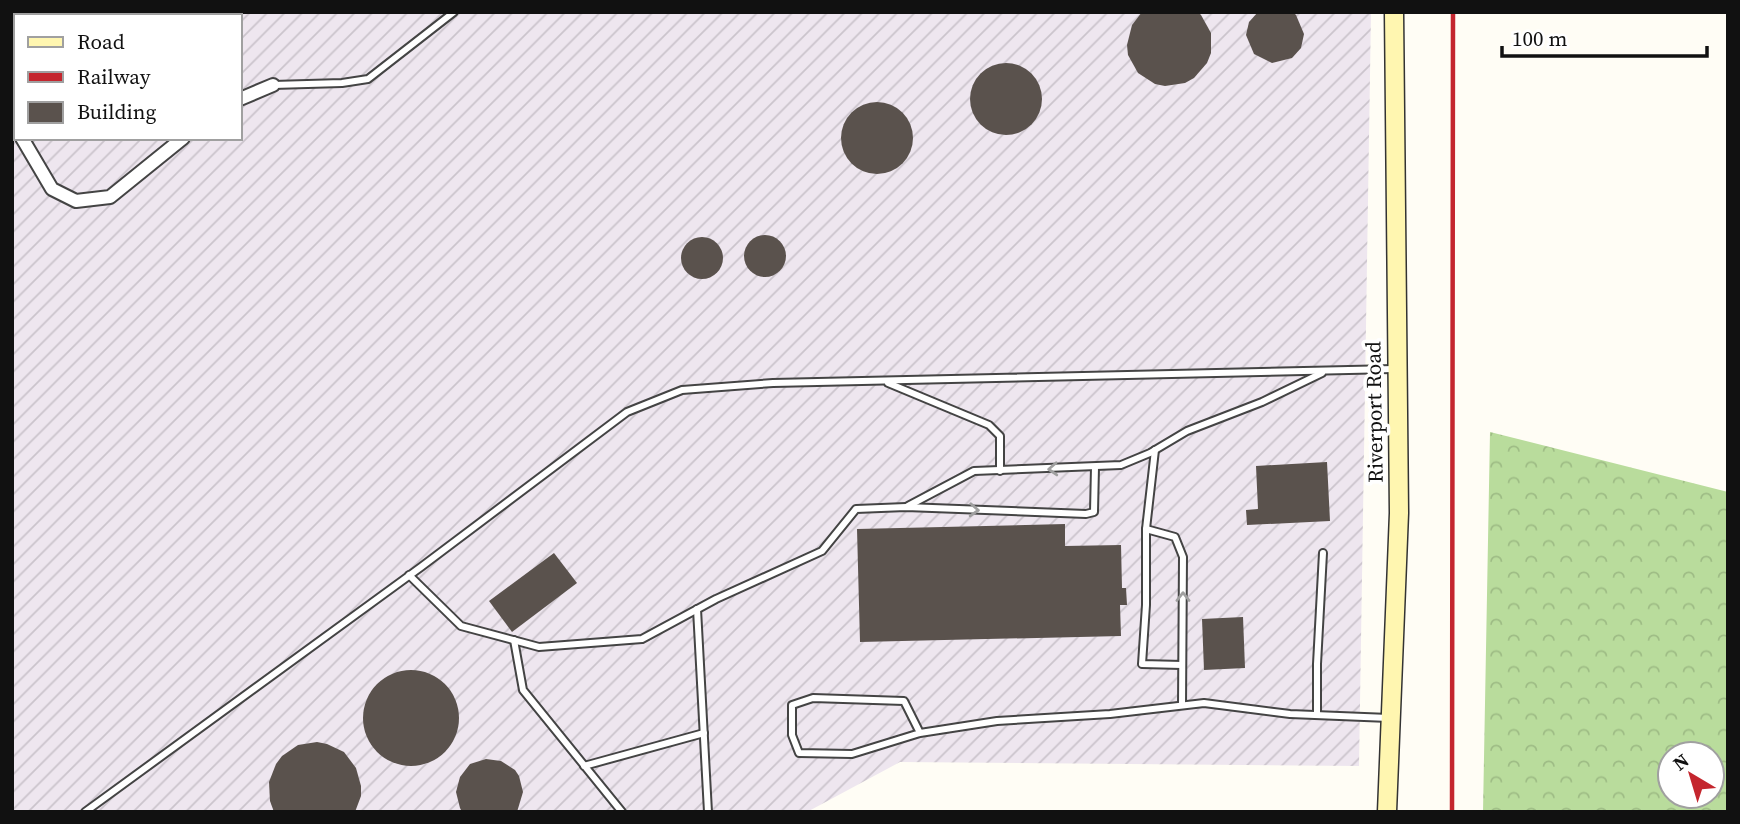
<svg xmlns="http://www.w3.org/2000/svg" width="1740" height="824" font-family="'Source Serif 4',serif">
<defs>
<pattern id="industrial-furrows" width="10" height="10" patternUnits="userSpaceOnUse" patternTransform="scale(1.75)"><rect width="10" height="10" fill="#eee6ef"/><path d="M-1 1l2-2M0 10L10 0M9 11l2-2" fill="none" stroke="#cbc4cc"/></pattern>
<pattern id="forest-crowns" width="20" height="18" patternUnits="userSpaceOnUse" patternTransform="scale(1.75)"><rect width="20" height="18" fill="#b9dc9c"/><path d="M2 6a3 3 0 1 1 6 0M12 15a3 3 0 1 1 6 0" fill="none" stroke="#9ebc85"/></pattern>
</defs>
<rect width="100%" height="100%" fill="#fffdf5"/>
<!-- industrial -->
<path fill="url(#industrial-furrows)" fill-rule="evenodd" d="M12,12H1371L1359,766L900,762L807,812H12ZM16,16H240V138H16Z"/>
<!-- forest -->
<path fill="url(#forest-crowns)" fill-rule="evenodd" d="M1490,432L1728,492V812H1483ZM1670,754H1712V796H1670Z"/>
<!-- building -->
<g fill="#5a524d">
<polygon points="1142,12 1198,12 1201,15 1211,33 1211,53 1207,63 1194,78 1185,83 1165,86 1155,84 1138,73 1128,55 1127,45 1132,25"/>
<polygon points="1258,12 1293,12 1296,15 1304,34 1301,48 1292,58 1272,63 1254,54 1246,35 1249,22"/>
<circle cx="1006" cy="99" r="36"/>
<circle cx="877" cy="138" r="36"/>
<circle cx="765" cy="256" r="21"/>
<circle cx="702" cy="258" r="21"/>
<polygon points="1327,462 1330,521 1247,525 1246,510 1258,509 1256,466"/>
<polygon points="1065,524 1065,546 1121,545 1122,588 1126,588 1127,605 1120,605 1121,636 860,642 857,529"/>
<polygon points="554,553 577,583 512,632 489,601"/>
<polygon points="1243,617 1245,668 1204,670 1202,619"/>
<circle cx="411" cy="718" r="48"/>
<polygon points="317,742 327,744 344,752 356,768 361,786 361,796 355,812 274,812 270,801 269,782 276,764 282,756 298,745"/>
<polygon points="486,759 501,761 515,770 519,776 523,792 517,812 462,812 460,808 456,792 460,777 470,764"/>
</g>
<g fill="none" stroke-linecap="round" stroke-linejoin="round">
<!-- service casing -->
<g stroke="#444" stroke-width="10">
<g id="service">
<polyline points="273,85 342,83 368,79 454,12"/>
<polyline points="888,383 989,425 1000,436 1000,471"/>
<polyline points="1155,450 1146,529 1146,605 1142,664 1182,665"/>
<polyline points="908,506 974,471 1121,465 1150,453 1187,431 1262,402 1322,373"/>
<polyline points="1146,529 1175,537 1183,557 1182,705"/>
<polyline points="409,575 461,626 539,647 642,639 716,599 822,551 856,509 906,507 1086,514 1094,512 1095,467"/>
<polyline points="697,609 708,812"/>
<polyline points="514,640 523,690 622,812"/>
<polyline points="1317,715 1317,664 1323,553"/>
<polyline points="920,733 904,701 813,698 792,705 792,735 799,753 852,754 920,733 997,721 1110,714 1204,703 1290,714 1389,718"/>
<polyline points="584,766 704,733"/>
<polyline points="85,812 421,567 627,412 682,390 773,383 1394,369"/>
</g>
</g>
<!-- minor casing -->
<g stroke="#444" stroke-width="16">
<g id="minor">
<polyline points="240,99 273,85"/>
<polyline points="12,124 16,129"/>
<polyline points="22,138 52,189 76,201 110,197 183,138"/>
</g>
</g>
<!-- secondary casing -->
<g stroke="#333" stroke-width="21">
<polyline id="secondary" points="1387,812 1399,513 1394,12"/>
</g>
<!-- service -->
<use href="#service" stroke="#fff" stroke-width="6"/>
<!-- minor -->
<use href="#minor" stroke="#fff" stroke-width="12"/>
<!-- secondary -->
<use href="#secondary" stroke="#fff6b0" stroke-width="18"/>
<!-- rail -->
<polyline stroke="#c4262e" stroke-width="4.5" points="1452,812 1453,12"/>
</g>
<!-- one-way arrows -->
<defs><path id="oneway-chevron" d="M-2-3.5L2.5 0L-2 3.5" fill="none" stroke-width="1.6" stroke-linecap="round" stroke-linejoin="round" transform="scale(1.75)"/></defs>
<g stroke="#a0a0a0">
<use href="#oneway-chevron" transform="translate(1053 469) rotate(177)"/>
<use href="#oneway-chevron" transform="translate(974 510) rotate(3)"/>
<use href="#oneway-chevron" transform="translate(1183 597) rotate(-90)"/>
</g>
<g text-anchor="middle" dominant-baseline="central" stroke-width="7" stroke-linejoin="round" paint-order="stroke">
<!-- street labels -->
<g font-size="21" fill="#111" stroke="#fff">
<text transform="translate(1374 412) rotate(-91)">Riverport Road</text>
</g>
</g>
<!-- border -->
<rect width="1740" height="824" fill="none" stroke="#111111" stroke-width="28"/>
<!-- legend -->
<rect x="14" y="14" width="228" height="126" fill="#ffffff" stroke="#a0a0a0" stroke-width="2"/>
<rect x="28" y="37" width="35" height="10" fill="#fff6b0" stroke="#a0a0a0" stroke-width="2"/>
<text x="77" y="49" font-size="21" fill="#111111">Road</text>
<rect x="28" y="72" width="35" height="10" fill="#c4262e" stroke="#a0a0a0" stroke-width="2"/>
<text x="77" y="84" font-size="21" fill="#111111">Railway</text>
<rect x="28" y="102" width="35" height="21" fill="#5a524d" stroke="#a0a0a0" stroke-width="2"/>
<text x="77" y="119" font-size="21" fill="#111111">Building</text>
<!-- north arrow -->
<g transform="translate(1691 775) rotate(322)"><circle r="33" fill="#ffffff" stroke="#a0a0a0" stroke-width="2"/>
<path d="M0-5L12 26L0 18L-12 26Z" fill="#c4262e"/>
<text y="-10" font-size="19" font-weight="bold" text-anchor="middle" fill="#111111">N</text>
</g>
<!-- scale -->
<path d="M1502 46v10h205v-10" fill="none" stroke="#111111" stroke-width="3.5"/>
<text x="1512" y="46" font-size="21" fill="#111111" stroke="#ffffff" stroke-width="5" paint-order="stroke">100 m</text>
</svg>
